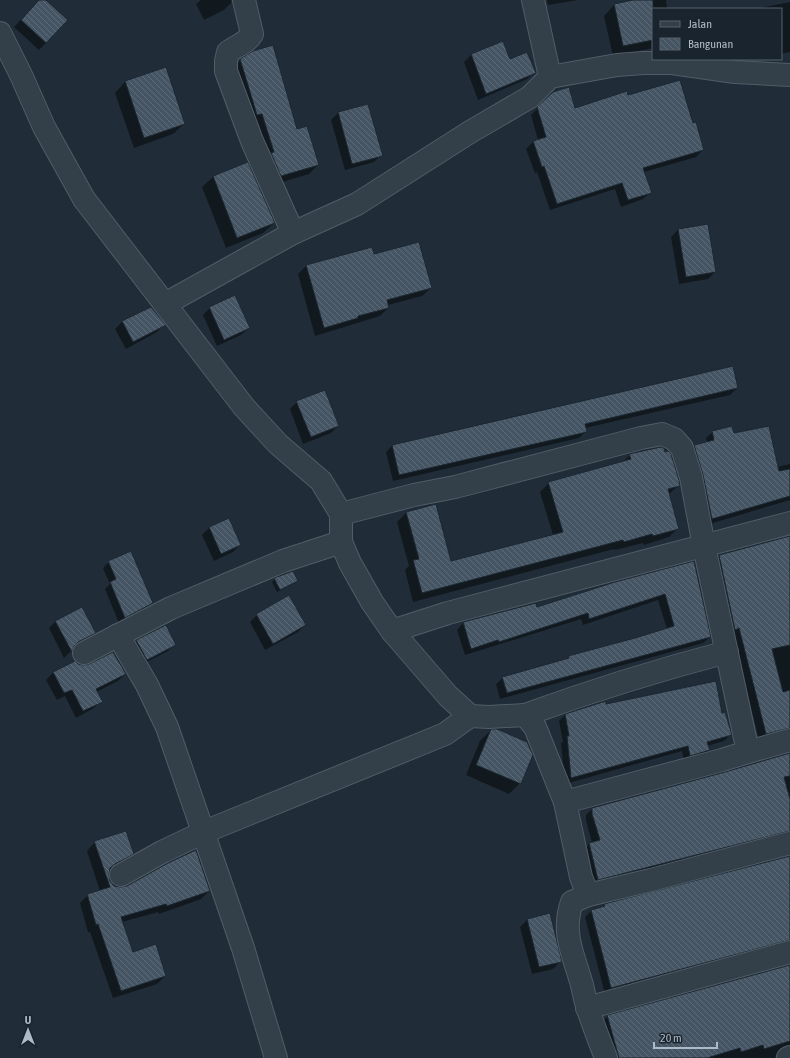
<svg xmlns="http://www.w3.org/2000/svg" width="790" height="1058" font-family="'Asap Condensed',sans-serif">
<defs>
<pattern id="building-back-hatch" width="6" height="6" patternUnits="userSpaceOnUse"><rect width="6" height="6" fill="#465563"/><path d="M-1 5l2 2M0 0l6 6M5-1l2 2" fill="none" stroke="#5e6b78"/></pattern>
</defs>
<rect width="100%" height="100%" fill="#202d39"/>
<!-- shadow -->
<g fill="#0007">
<polygon points="40,0 45,0 46,43 39,50 14,27"/>
<polygon points="201,0 231,0 231,3 224,10 204,20 196,4"/>
<polygon points="547,0 578,0 548,5"/>
<polygon points="638,0 666,0 667,9 653,9 653,48 613,56 604,16 614,5"/>
<polygon points="790,2 790,52 781,54 781,9 758,9 760,8"/>
<polygon points="502,42 510,60 535,72 527,79 478,100 464,62 471,55"/>
<polygon points="241,60 297,130 318,165 309,174 272,185 232,69"/>
<polygon points="165,69 184,124 173,134 134,148 115,93 125,82"/>
<polygon points="553,93 574,109 627,96 692,124 703,150 696,157 644,172 651,192 643,199 621,207 615,189 550,210 537,172 535,173 526,149 533,142 538,140 531,115"/>
<polygon points="338,113 381,155 374,162 345,170 331,120"/>
<polygon points="247,163 274,223 263,233 226,248 202,187 213,177"/>
<polygon points="678,230 715,272 708,279 679,284 671,237"/>
<polygon points="374,255 431,288 422,296 388,305 388,308 380,316 315,336 298,274 306,266"/>
<polygon points="151,308 164,325 157,332 126,349 115,329 122,322"/>
<polygon points="210,308 249,328 241,335 217,346 203,315"/>
<polygon points="732,367 737,388 730,395 585,428 586,431 579,438 393,481 386,452 392,446"/>
<polygon points="297,402 338,426 331,433 303,444 290,409"/>
<polygon points="713,432 733,435 777,467 790,464 790,500 706,525 688,453 695,446 707,443 706,438"/>
<polygon points="630,455 679,485 668,495 678,528 669,537 644,545 643,543 615,550 614,549 413,602 405,570 409,566 397,522 406,513 451,562 553,535 540,492 549,483 623,462"/>
<polygon points="228,520 240,545 233,552 214,561 202,535 209,528"/>
<polygon points="790,536 790,736 759,740 733,634 713,562 719,556"/>
<polygon points="109,562 152,603 146,609 119,623 105,589 110,584 103,568"/>
<polygon points="694,562 710,637 703,643 500,699 496,684 503,678 566,660 569,657 667,629 658,600 583,625 581,619 465,655 457,630 463,623 537,608"/>
<polygon points="275,579 297,581 293,584 277,592 272,582"/>
<polygon points="257,615 305,625 298,632 265,650 250,622"/>
<polygon points="56,621 95,633 88,640 72,648 71,651 64,658 49,628"/>
<polygon points="165,626 175,644 168,651 139,666 129,648 136,641"/>
<polygon points="74,662 77,665 83,666 90,665 125,674 118,681 96,692 101,701 94,708 76,718 65,696 57,700 46,680 53,673"/>
<polygon points="605,705 721,715 730,735 724,741 707,746 709,750 703,756 684,761 682,751 565,784 561,743 563,742 559,721 565,715"/>
<polygon points="491,730 520,783 509,794 466,775 480,741"/>
<polygon points="790,754 790,839 592,886 583,850 589,844 592,843 586,820 586,815 593,808"/>
<polygon points="95,842 132,853 124,862 109,870 109,882 114,887 209,891 201,899 159,914 158,912 122,922 132,953 165,976 157,984 113,998 90,932 88,932 80,903 88,895 100,891 87,851"/>
<polygon points="790,857 790,948 605,994 585,917 591,911 602,908 605,905"/>
<polygon points="550,915 561,961 553,969 532,974 520,927 527,920"/>
<polygon points="790,966 790,1053 784,1051 777,1052 775,1058 618,1058 616,1050 609,1051 601,1023 608,1016"/>
</g>
<!-- building -->
<g fill="url(#building-back-hatch)" stroke="#1b2630">
<polygon points="39,0 46,0 68,20 46,43 21,20"/>
<polygon points="633,0 653,0 653,40 623,46 614,4"/>
<polygon points="503,41 510,59 527,52 536,73 486,94 471,54"/>
<polygon points="273,45 297,129 307,126 319,165 281,176 271,153 274,152 262,114 257,115 240,59 253,51"/>
<polygon points="166,67 185,124 144,138 125,81"/>
<polygon points="680,80 693,123 696,122 704,150 643,168 652,193 628,200 622,183 557,204 544,166 542,167 533,141 546,137 537,107 553,92 569,87 575,108 627,91 628,95"/>
<polygon points="368,104 383,156 352,164 338,112"/>
<polygon points="248,162 275,223 237,238 213,176"/>
<polygon points="708,224 716,272 686,277 678,229"/>
<polygon points="419,242 432,288 387,300 389,308 358,316 358,318 324,328 306,265 372,247 374,254"/>
<polygon points="235,295 250,328 224,340 209,307"/>
<polygon points="151,307 166,325 133,342 122,321"/>
<polygon points="733,366 738,388 585,424 587,432 399,475 392,445"/>
<polygon points="325,390 339,426 311,437 296,401"/>
<polygon points="732,426 734,433 769,426 779,471 790,469 790,496 712,519 703,475 694,445 714,440 712,431"/>
<polygon points="661,447 664,448 665,452 668,451 671,454 679,480 680,486 668,489 679,529 653,536 652,534 624,542 623,540 422,593 413,560 419,559 406,512 436,504 451,561 563,532 548,482 631,459 629,454"/>
<polygon points="229,518 241,545 221,554 209,527"/>
<polygon points="790,536 790,645 772,649 783,692 790,690 790,728 766,734 739,628 735,630 719,555"/>
<polygon points="131,551 153,603 125,618 110,582 116,579 108,561"/>
<polygon points="694,561 711,637 507,693 502,677 569,658 568,656 635,638 674,626 665,594 589,619 588,613 499,642 498,640 471,649 463,622 536,603 537,607 615,582"/>
<polygon points="293,571 298,581 280,590 274,578"/>
<polygon points="289,595 306,625 273,644 256,614"/>
<polygon points="82,607 96,633 78,642 74,646 72,652 55,621"/>
<polygon points="166,625 176,645 147,660 136,640"/>
<polygon points="113,652 126,674 96,689 103,702 83,711 72,690 64,693 53,672 75,661 78,664 83,665 89,664"/>
<polygon points="716,681 722,713 725,712 732,735 707,742 710,750 690,756 688,746 571,778 567,736 569,736 565,714 606,701 606,704"/>
<polygon points="491,729 497,729 527,742 533,755 521,784 476,765"/>
<polygon points="790,753 790,776 784,777 790,799 790,831 598,880 589,843 600,840 592,814 592,808 725,772"/>
<polygon points="126,831 134,854 115,864 110,868 109,875 110,881 114,886 120,887 127,886 168,863 196,850 210,891 167,906 166,904 121,917 133,952 156,944 166,976 121,991 98,924 96,925 87,894 110,887 94,841"/>
<polygon points="790,856 790,940 611,988 591,910 605,906 604,904"/>
<polygon points="550,913 562,962 539,967 527,919"/>
<polygon points="790,965 790,1041 764,1049 763,1045 741,1052 740,1048 707,1058 619,1058 607,1015"/>
</g>
<g fill="none" stroke-linecap="round" stroke-linejoin="round">
<!-- street casing -->
<g stroke="#515d67" stroke-width="24">
<g id="street">
<path d="M244,0L252,34C247,43 236,46 228,52L226,61V71L252,141L293,233"/>
<polyline points="533,0 550,77"/>
<path d="M0,33L21,75L44,127L84,199L244,407L278,444L321,481L341,514V542L350,563L372,602L392,631L448,696L470,716L489,717L525,715L535,727L565,802L581,877L588,895L572,902C561,933 574,956 582,985C584,993 585,1001 588,1009C593,1025 600,1042 606,1058"/>
<polyline points="165,304 293,233 357,204 470,132 530,97 550,77 617,65 643,63 672,63 735,72 790,75"/>
<polyline points="341,514 414,495 455,487 641,438 662,434 674,439 682,448 691,477 704,546 748,752 790,740"/>
<polyline points="392,631 448,613 790,523"/>
<polyline points="118,635 147,685 167,727 243,948 276,1058"/>
<polyline points="84,653 171,608 283,561 341,542"/>
<path d="M525,715C591,691 658,670 727,652"/>
<polyline points="565,802 722,760 748,752"/>
<polyline points="121,875 162,852 204,832 445,734 470,716"/>
<polyline points="588,895 651,880 790,843"/>
<polyline points="587,1008 790,952"/>
<polyline points="788,1058 790,1057"/>
</g>
</g>
<!-- street -->
<use href="#street" stroke="#333f49" stroke-width="22"/>
</g>
<!-- legend -->
<rect x="652" y="8" width="130" height="52" fill="#19242e" stroke="#55606b"/>
<rect x="660" y="21" width="20" height="6" fill="#333f49" stroke="#55606b"/>
<text x="688" y="28" font-size="12" fill="#aebac6">Jalan</text>
<rect x="660" y="38" width="20" height="12" fill="url(#building-back-hatch)" stroke="#55606b"/>
<text x="688" y="48" font-size="12" fill="#aebac6">Bangunan</text>
<!-- north arrow -->
<g transform="translate(28 1030)" stroke="#19242e" stroke-width="3" paint-order="stroke">
<path d="M0-3L7 15L0 10L-7 15Z" fill="#aebac6"/>
<text y="-6" font-size="11" font-weight="bold" text-anchor="middle" fill="#aebac6">U</text>
</g>
<!-- scale -->
<path d="M654 1042v6h63v-6" fill="none" stroke="#aebac6" stroke-width="2"/>
<text x="660" y="1042" font-size="12" fill="#aebac6" stroke="#19242e" stroke-width="3" paint-order="stroke">20 m</text>
</svg>
